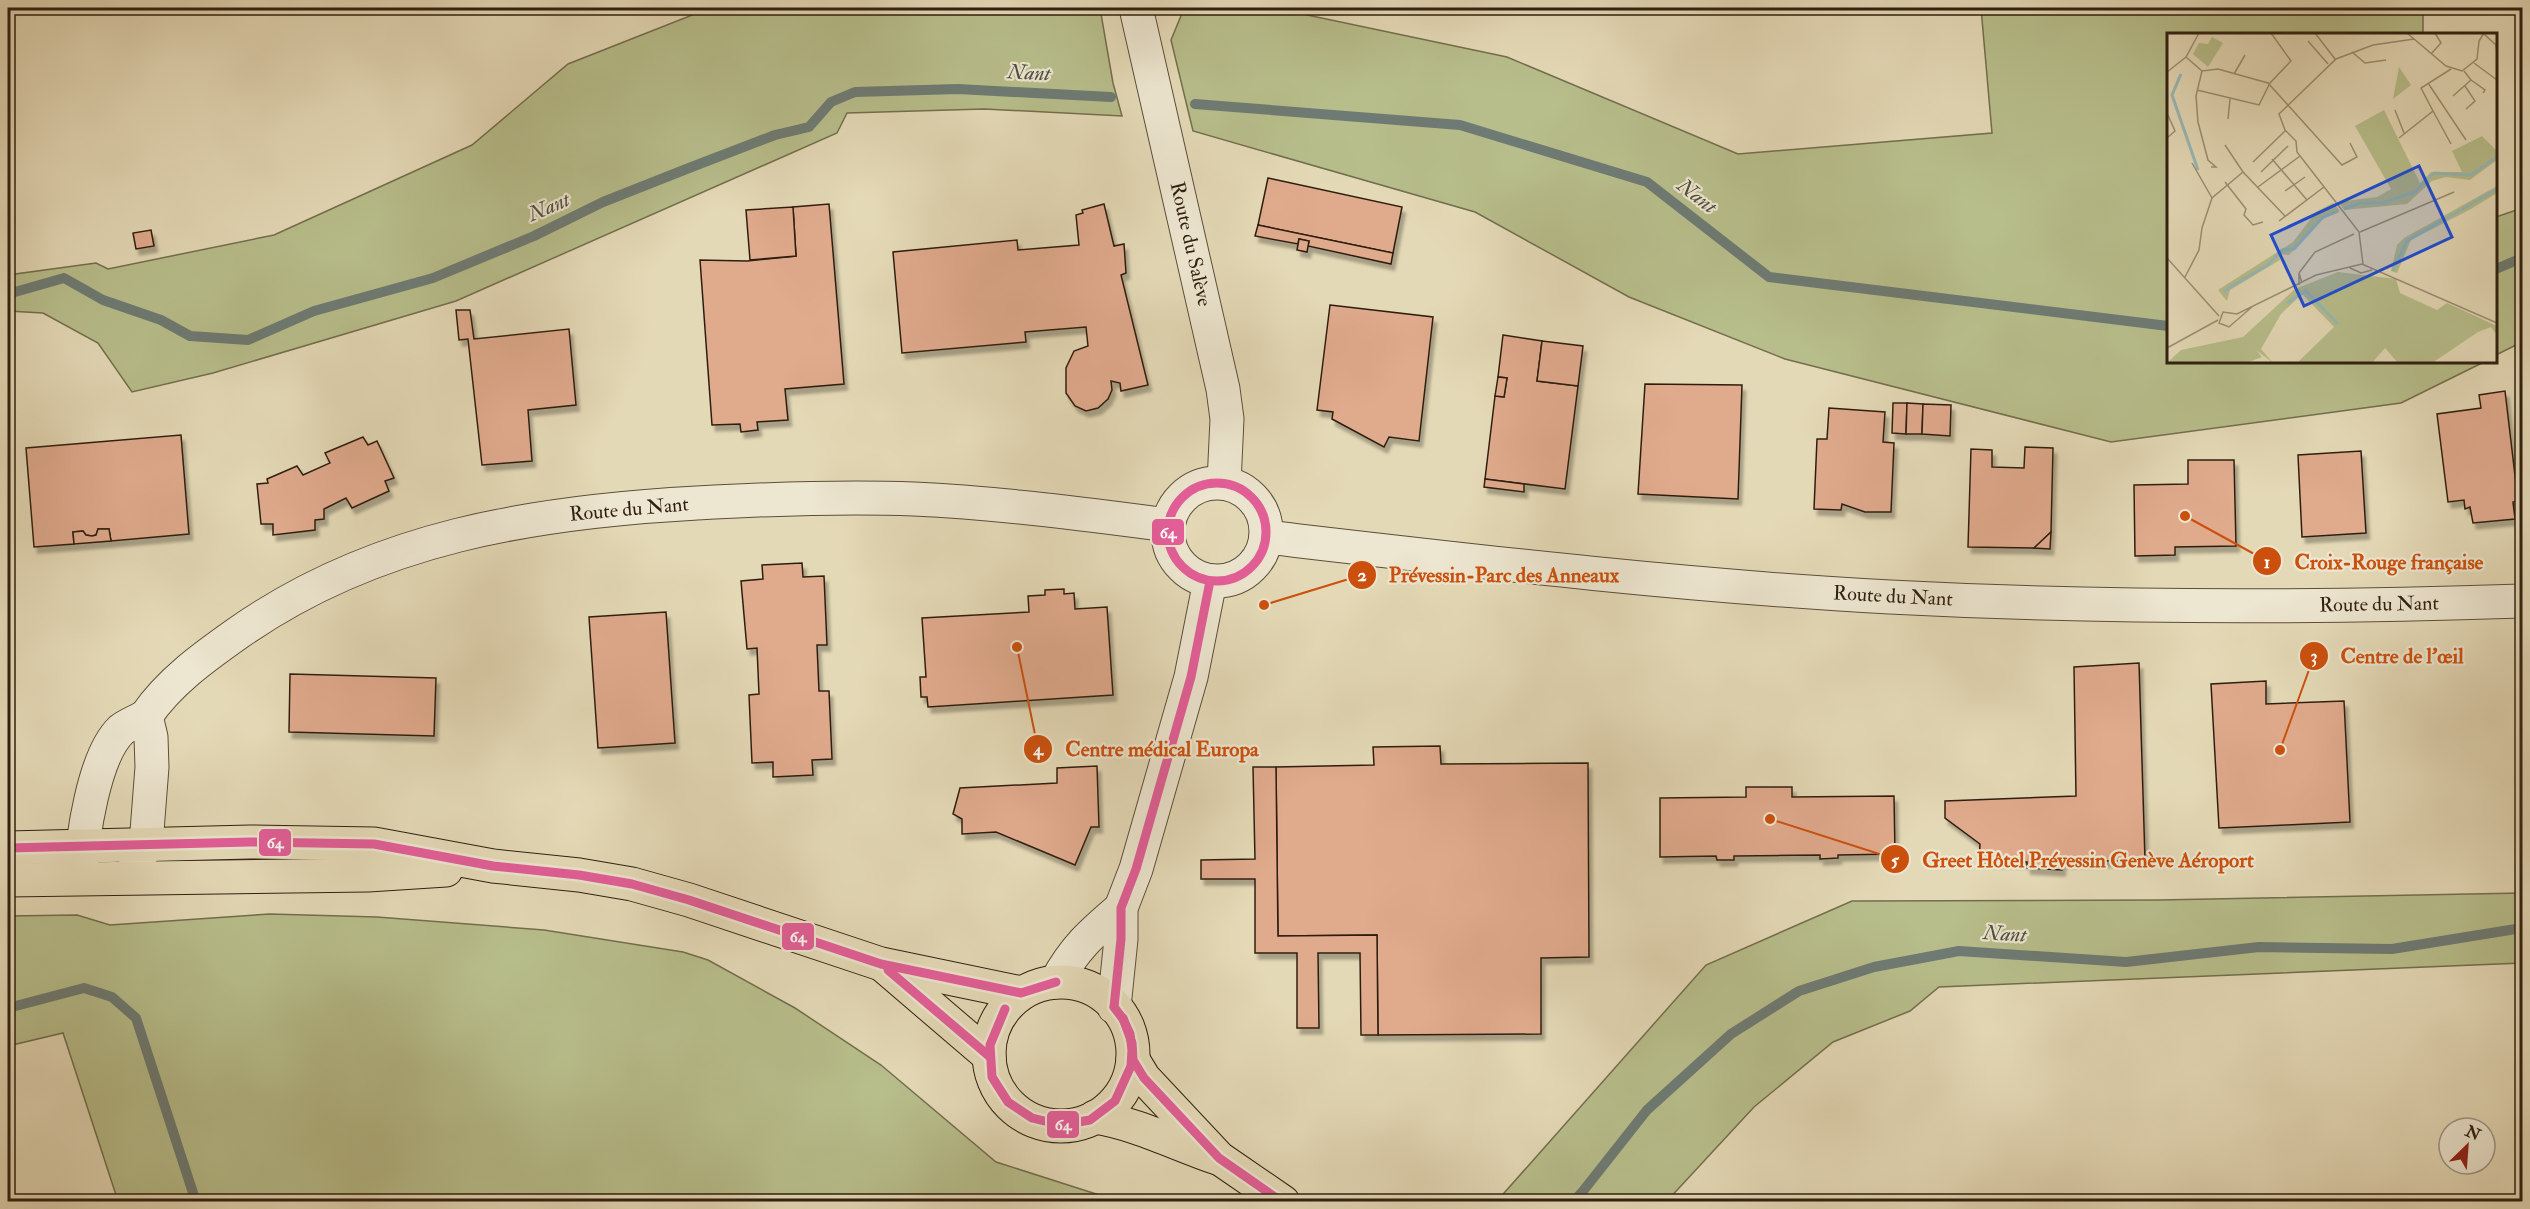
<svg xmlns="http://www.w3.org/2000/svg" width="2530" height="1209" font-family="'IM FELL Double Pica',serif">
<defs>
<filter id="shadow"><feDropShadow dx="3.5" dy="6" stdDeviation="1.5" flood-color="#0004"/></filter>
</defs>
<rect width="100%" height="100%" fill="#e4d9b6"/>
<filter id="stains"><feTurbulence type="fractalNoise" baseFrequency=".00333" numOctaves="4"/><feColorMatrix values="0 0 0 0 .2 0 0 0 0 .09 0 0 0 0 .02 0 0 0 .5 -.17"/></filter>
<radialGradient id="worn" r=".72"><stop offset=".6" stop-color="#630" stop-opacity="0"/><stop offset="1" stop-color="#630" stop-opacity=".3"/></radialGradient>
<!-- green -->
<g fill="#b7be8b" stroke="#736e4e" stroke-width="1.5">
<polygon points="710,8 1100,8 1113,83 1122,116 984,109 847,113 837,133 456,301 213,373 132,392 98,343 43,313 8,311 8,275 96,263 108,269 274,235 472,145 568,64"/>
<polygon points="1222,8 1274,8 1507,57 1738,154 1992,133 1981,8 2423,8 2423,34 2168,34 2168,362 2484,362 2401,403 2111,442 1785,359 1629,297 1475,212 1193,131 1171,40 1183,11"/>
<polygon points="2522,208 2522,342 2496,355 2496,217"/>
<polygon points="2522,893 2522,963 1939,987 1910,1011 1833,1042 1754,1107 1667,1201 1497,1201 1706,965 1852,901 2159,900"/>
<polygon points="270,914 377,917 544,930 683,952 708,960 795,1008 881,1065 996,1162 1118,1201 118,1201 63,1033 8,1046 8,916 77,915 110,925"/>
</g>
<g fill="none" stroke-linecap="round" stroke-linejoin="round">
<!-- stream -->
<g stroke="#6e7b74" stroke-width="10">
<polyline points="1195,104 1460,125 1647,182 1769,277 2168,326"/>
<polyline points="2496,269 2522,258"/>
<polyline points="8,294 64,278 103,300 161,320 190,336 248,340 314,311 433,278 534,236 603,202 689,168 775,135 809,127 831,102 855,92 958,89 1111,97"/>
<polyline points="8,1008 84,988 112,997 136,1018 196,1202"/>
<polyline points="1573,1202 1583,1191 1647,1110 1731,1034 1799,991 1874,967 1959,951 2126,962 2259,947 2392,949 2522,928"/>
</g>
</g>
<!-- building -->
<g fill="#e0aa8d" stroke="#2f1f10" stroke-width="1.5" filter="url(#shadow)">
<polygon points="1268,178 1402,207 1393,253 1258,225"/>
<polygon points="829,204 844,384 785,389 788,420 757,422 758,430 741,432 740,424 712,425 700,260 747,261 796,256 793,207"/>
<polygon points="1104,204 1114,246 1124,244 1126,273 1121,275 1148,385 1121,391 1120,383 1111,381 1112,390 1108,399 1098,408 1086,411 1075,406 1066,393 1066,368 1074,351 1088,346 1086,327 1025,332 1026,342 902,353 893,252 1017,240 1018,250 1079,245 1076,215 1083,213 1082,210"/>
<polygon points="793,207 796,256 750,260 746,210"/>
<polygon points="1258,225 1393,253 1391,264 1308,246 1309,241 1299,239 1298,244 1255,236"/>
<polygon points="151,230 154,246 136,249 133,233"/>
<polygon points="1299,239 1309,241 1307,252 1297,250"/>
<polygon points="1330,305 1433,317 1419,441 1389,437 1384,447 1332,419 1333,412 1317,410"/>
<polygon points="456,310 470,310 474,339 569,329 576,405 528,410 532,461 482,465 468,339 459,340"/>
<polygon points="1503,335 1542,341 1537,381 1578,386 1565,489 1485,479 1495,396 1504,397 1507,378 1498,377"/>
<polygon points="1542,341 1583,346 1578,386 1537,381"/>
<polygon points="1498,377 1507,378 1504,397 1495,396"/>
<polygon points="1645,384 1742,385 1738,499 1638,494"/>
<polygon points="2505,391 2518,501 2513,502 2515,519 2473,523 2470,507 2465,509 2464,500 2448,502 2437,414 2481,408 2479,395"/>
<polygon points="1893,403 1907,403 1906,434 1892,433"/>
<polygon points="1907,403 1923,404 1922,434 1906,434"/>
<polygon points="1923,404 1951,405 1950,436 1922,434"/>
<polygon points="1829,408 1885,412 1883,442 1894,443 1891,512 1865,512 1842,504 1841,510 1814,509 1817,439 1827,439"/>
<polygon points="181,435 189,534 111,541 109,529 98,529 96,535 92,536 86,535 83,531 73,532 74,544 34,547 26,448"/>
<polygon points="363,437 368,445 377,441 394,478 385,481 389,491 352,508 346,498 324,509 324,519 315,520 315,530 273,535 273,524 261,524 257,484 268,483 267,479 297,466 303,475 330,463 325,453"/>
<polygon points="2025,447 2053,448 2051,532 2034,548 1968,547 1971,449 1992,450 1992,467 2024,468"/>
<polygon points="2361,451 2366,533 2302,537 2298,455"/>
<polygon points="2188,460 2234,460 2236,546 2175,547 2175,555 2135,556 2134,485 2188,484"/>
<polygon points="1485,479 1524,484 1524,492 1484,487"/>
<polygon points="98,529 109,529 111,541 74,544 73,532 83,531 86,535 92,536 96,535"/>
<polygon points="2051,532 2050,549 2034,548"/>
<polygon points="802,563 803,577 824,576 827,645 817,645 819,691 829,691 832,759 812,760 813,775 773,777 773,762 752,763 749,695 759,694 757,648 747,649 741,581 763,579 762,565"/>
<polygon points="1064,589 1064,594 1074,593 1075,609 1107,607 1113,695 928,707 927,697 921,697 920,677 926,677 922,618 1029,612 1028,596 1045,595 1045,590"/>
<polygon points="666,612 675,743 598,748 589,617"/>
<polygon points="2139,663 2145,860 2062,862 2062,870 2027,868 2027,862 1979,861 1980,844 1945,818 1945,801 2076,796 2074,667"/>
<polygon points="290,674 436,678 434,736 289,732"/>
<polygon points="2266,681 2266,704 2344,701 2350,822 2219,828 2211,684"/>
<polygon points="1440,746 1441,764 1588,763 1589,957 1541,958 1541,1034 1378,1035 1377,935 1278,936 1276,767 1374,765 1373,747"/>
<polygon points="1097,766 1099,827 1091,827 1075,865 996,832 962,834 962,819 953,814 960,788 1057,783 1057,768"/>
<polygon points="1253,767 1276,767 1278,936 1377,935 1378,1035 1361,1035 1360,953 1318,953 1319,1028 1297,1028 1297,953 1255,953 1255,879 1201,879 1201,860 1255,859"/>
<polygon points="1746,787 1792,787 1792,797 1894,796 1895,854 1838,855 1838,858 1820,859 1820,855 1734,856 1734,860 1717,860 1716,856 1660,857 1660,798 1746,797"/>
</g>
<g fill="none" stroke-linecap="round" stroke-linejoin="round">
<!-- minor casing -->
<g stroke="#5c4e3a" stroke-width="35">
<g id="minor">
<polyline points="1136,8 1223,389 1227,419 1224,483"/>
<circle cx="1217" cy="532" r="49"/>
<path d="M1266,537C1473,561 1682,586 1890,597C2101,608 2312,608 2522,601"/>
<path d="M146,716C169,682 204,657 238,633C375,537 533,512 697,503C769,499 842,496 914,499C999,503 1084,514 1168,525"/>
<path d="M81,874C82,837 94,756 121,730C127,725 138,721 146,716L151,737L152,767L146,844L134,869"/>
<path d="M1056,982C1075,947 1092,933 1121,908"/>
<polyline points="1114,1007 1121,939 1121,908 1136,869 1191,677 1210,581"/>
</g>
</g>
<!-- major casing -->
<g stroke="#2f1f10" stroke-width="35">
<g id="major">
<polyline points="8,848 250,842 374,844 493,866 579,875 632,884 689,900 881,964 1021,993"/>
<polyline points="8,880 368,875 446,870"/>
<polyline points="885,967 989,1056"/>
<circle cx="1061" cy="1054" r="72"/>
<polyline points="1133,1060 1144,1078 1219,1158 1283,1202"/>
<path d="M1095,1117C1138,1124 1176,1144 1217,1158"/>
</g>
</g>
<!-- minor -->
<use href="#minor" stroke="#ede6d0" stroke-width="33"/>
<!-- major -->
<use href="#major" stroke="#e4d9b6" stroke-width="33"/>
<!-- bus-1 casing -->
<g stroke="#ede6d0" stroke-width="14">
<g id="bus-1">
<circle cx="1217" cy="532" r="49"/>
<polyline points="8,848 250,842 374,844 493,866 579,875 632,884 689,900 881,964 1021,993 1056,982"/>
<polyline points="888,970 989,1056"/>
<polyline points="1114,1007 1121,939 1121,908 1136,869 1191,677 1210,581"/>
<polyline points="1005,1009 990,1045 992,1077 1008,1102 1032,1118 1061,1125 1090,1120 1115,1101 1131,1066 1132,1050 1130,1034 1123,1019 1114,1007"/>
<polyline points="1123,1018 1132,1043 1133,1060 1144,1078 1219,1158 1282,1202"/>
</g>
</g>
<!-- bus-1 -->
<use href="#bus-1" stroke="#e35e98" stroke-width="9"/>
</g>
<g text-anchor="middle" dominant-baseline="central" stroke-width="4.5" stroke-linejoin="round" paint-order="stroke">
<!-- street labels -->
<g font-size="20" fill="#2f1f10" stroke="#ede6d0">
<text transform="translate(1191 244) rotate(77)">Route du Salève</text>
<text transform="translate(629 509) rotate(-5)">Route du Nant</text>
<text transform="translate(1893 596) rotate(3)">Route du Nant</text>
<text transform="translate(2379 604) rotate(-1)">Route du Nant</text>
</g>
<!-- water labels -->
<g font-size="21" font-style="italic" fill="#4e4d42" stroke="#ede6d0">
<text transform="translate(1029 73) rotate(3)">Nant</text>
<text transform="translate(1697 196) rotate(38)">Nant</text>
<text transform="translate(549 207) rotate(-23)">Nant</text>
<text transform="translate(2005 934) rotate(4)">Nant</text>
</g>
</g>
<!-- overview -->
<g transform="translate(2167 33)">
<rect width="330" height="330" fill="#e4d9b6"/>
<path d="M45,4L56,10L41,34L26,21L32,10L41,11ZM232,34L244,52L226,66ZM217,77L253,150L264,139H295L285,118L315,103L330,118V127L303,147L279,144L265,148L240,171L177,177L173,171L178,168L210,164L224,156L188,93ZM330,153V160L304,176L244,207L230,240L224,238L230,212L237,205ZM166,170L173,178L156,186L122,222L112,221L113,227L63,257L60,268L51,257L126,209L149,179ZM171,239L229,246L233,260L270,277L280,270L330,293V302L324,294L311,299L265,330H231L218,315L205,330H130L167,294L135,261L114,281L94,316L106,330L89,317L95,324L79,330H0L14,317L76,304L128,256Z" fill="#b7be8b"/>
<path fill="none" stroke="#98b9b7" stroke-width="3" d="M14,41L5,62L31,137M177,176L193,170H215L248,159L267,140L304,142L330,124M226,238L240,208L330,156M57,258L102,231L115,217L127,216L156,184L171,178M120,270L139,258L171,291"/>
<path fill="none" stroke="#9c8f74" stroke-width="1.5" d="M148,0L168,26M240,0L279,33L295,38L310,26L312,8L317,0M317,1L329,12L330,19M141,8L161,31M185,19L198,30L219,27M264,21L274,10L268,0M19,24L35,38L51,36L101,50L175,132L190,124L183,110M307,30L330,47M35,38L29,63L31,89L41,127L49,134H44M0,39L19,24L32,0M67,41L78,22M304,47L318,57L316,60M261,50L299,107M298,53L308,68L299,76M30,57L92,72L103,50L124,28L104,0M286,63L304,47L297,38M228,77L237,100M266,78L284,111M0,80L8,98L0,105M61,86L63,66M232,105L266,78L254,55L284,36M58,112L76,139L118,183M105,126L140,167M86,129L119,97M25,130L45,165M94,139L121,113M58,149L79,176L77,182L86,192L96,189M91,154L133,123M118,158L138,144M112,188L157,154M193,199L287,159M0,225L52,283M196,231L192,199L130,119L129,108L118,97L112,81L169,26L206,12L247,6M183,235L194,240L205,237M132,240L148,219L187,201M18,244L32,217L35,195L45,165L76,139M132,252V240L135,250M86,273L62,294L52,290L56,279L70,281L149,242L195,231L330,290M0,315L51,287"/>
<path fill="#1d4ed8" fill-opacity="0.15" stroke="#1d4ed8" stroke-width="3" d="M252,133L285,204L137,273L104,202Z"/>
<rect width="330" height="330" fill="none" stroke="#2f1f10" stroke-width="3"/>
</g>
<!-- callouts -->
<path fill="none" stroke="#cc500d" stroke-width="2" d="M2185 516L2267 561M1264 605L1362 575M2280 750L2314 656M1017 647L1038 749M1770 819L1895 859"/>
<g fill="#cc500d" stroke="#ede6d0" stroke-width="2">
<circle cx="2185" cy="516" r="6"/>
<circle cx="1264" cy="605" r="6"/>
<circle cx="2280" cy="750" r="6"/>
<circle cx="1017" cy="647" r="6"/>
<circle cx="1770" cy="819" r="6"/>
<circle cx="2267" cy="561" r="15"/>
<circle cx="1362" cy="575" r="15"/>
<circle cx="2314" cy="656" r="15"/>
<circle cx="1038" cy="749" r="15"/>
<circle cx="1895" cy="859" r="15"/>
</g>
<g font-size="18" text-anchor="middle" font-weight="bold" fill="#fff">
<text x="2267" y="568">1</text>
<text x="1362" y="581">2</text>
<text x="2314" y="662">3</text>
<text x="1038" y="755">4</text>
<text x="1895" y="866">5</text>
</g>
<g font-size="21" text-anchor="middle" font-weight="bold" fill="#cc500d" stroke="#ede6d0" stroke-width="4.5" stroke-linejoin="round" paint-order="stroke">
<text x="2389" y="569">Croix-Rouge française</text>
<text x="1504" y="582">Prévessin-Parc des Anneaux</text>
<text x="2402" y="663">Centre de l'œil</text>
<text x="1162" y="756">Centre médical Europa</text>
<text x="2088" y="867">Greet Hôtel Prévessin Genève Aéroport</text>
</g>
<g stroke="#ede6d0" stroke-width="2">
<rect x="1151" y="518" width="34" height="28" rx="6" fill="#e35e98"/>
<rect x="258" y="828" width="34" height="29" rx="6" fill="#e35e98"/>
<rect x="781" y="922" width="34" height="29" rx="6" fill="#e35e98"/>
<rect x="1046" y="1110" width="34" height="29" rx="6" fill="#e35e98"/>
</g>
<g font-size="16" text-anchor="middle" font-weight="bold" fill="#fff">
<text x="1168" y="538">64</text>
<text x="275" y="848">64</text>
<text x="798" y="942">64</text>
<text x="1063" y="1130">64</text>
</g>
<!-- margin -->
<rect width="2530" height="1209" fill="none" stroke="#e4d9b6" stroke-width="30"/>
<rect x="9" y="9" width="2512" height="1191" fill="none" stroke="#2f1f10" stroke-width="3"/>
<rect x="15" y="15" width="2500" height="1179" fill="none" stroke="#2f1f10" stroke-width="1.5"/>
<!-- north arrow -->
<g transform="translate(2467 1146) rotate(25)"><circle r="28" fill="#ede6d0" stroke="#a19683" stroke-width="1.5"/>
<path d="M0-4.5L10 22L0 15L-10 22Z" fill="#8f2418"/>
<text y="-9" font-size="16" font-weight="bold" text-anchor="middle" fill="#2f1f10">N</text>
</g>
<rect width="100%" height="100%" filter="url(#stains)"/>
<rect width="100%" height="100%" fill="url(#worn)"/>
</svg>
